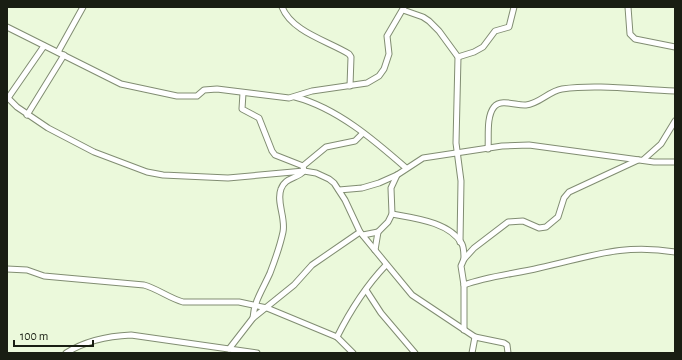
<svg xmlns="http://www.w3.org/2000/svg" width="682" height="360" font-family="'Alegreya Sans',sans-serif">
  <rect width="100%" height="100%" fill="#ebf9db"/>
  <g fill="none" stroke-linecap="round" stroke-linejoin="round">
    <defs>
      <g id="minor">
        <path d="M282 7C292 32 328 41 349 54L351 57 350 86"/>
        <polyline points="628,7 630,34 635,39 675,47"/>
        <polyline points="403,10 423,17 429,21 439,31 458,57 456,143 461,181 460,242"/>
        <polyline points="7,27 121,84 177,96 197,96 204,90 217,89 289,98 312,91 367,83 379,76 384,69 389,54 387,36 404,7"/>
        <polyline points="58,52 83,7"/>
        <polyline points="458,57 474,52 483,47 495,31 509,27 514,7"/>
        <polyline points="243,93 242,109 259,118 272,151 275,155 303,166"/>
        <polyline points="7,97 17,107 48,128 94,152 147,172 163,175 228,178 304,171 316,173 329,179 334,183 345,200 360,232 412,295 475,337 504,343 507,345 508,353"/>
        <path d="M295 97C337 108 374 140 406 168"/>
        <polyline points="8,98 44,46"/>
        <polyline points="27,115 64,55"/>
        <path d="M488 149C489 137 486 117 494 107 501 98 517 106 526 105 539 104 549 91 562 89 599 84 638 90 675 91"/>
        <polyline points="643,160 661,144 675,121"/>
        <polyline points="303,166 326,147 355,141 362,134"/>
        <polyline points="339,190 362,188 379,183 397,175 423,158 502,146 529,145 654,162 675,162"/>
        <path d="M392 214C414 218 450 222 462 244 464 248 464 255 464 259"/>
        <polyline points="363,235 378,232"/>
        <polyline points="375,250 378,232 388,222 392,214 391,188 397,175"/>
        <path d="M7 269 27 270 44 276 144 285C158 289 169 298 183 302H239L267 308 337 337 353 353"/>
        <path d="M464 285C488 276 514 274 539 268 590 257 621 243 675 252"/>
        <polyline points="366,290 381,313 415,353"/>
        <path d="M253 318C254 301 263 289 270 273 275 260 280 246 283 232 286 218 276 202 281 189 285 177 297 179 304 171L303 166"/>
        <polyline points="464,330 464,285 461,266 464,259 474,248 508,222 523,221 539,228 546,227 558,217 564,198 569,192 638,160"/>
        <path d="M337 337C350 311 366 286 386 265"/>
        <polyline points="229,349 253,318 294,285 312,265 360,232"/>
        <path d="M66 353C85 341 108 336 131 335L257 353"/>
        <polyline points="472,353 475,337"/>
      </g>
    </defs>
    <use href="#minor" stroke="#818d72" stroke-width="7"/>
    <use href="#minor" stroke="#fff" stroke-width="5"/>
  </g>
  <rect width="682" height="360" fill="none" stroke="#191e13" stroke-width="16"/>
  <path d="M14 340v6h79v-6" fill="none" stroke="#191e13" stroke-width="2"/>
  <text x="20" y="340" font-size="12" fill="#191e13" stroke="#ebf9db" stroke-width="3" paint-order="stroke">100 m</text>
</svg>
